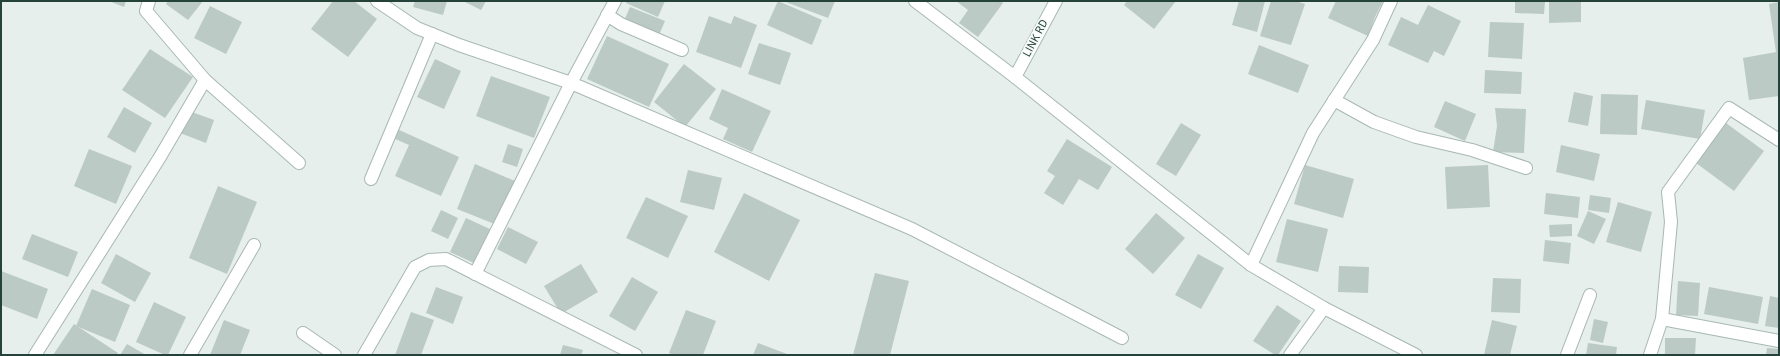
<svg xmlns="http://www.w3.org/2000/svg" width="1780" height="356" font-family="'Source Sans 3',sans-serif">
  <rect width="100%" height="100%" fill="#e6efeb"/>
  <g fill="#bbcac4">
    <polygon points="109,1 126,1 124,7"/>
    <polygon points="168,1 203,1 188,20 166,4"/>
    <polygon points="333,1 354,1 377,19 348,57 311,29"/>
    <polygon points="415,1 447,1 443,15 413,7"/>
    <polygon points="463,1 486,1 481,10"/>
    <polygon points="627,1 665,1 658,17 626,3"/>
    <polygon points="778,1 822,20 812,45 767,25"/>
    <polygon points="783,1 835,1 828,18"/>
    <polygon points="956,1 1000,1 1003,3 978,37 959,23 968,10"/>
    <polygon points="1127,1 1176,1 1154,29 1124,5"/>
    <polygon points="1239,1 1265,1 1257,32 1232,25"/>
    <polygon points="1271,1 1296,1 1305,4 1291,45 1260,36"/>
    <polygon points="1336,1 1383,1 1375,17 1368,36 1328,18"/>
    <polygon points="1515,1 1545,1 1544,14 1515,13"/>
    <polygon points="1549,1 1581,1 1581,22 1549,23"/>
    <polygon points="1779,2 1779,96 1749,100 1743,58 1776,52 1769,4"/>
    <polygon points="1428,5 1461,21 1444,56 1434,51 1428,63 1388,45 1401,17 1418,25"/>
    <polygon points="210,6 242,22 226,54 194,38"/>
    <polygon points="630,7 665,21 659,35 624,21"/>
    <polygon points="709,16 731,24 734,16 757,25 741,68 696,52"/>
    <polygon points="1490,22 1524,23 1522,59 1488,57"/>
    <polygon points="607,36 669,64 649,107 587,79"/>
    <polygon points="759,43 791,53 780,85 748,74"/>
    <polygon points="1259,45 1309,65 1298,93 1248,74"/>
    <polygon points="150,49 193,77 165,118 122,90"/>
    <polygon points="435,59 461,71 444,109 417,97"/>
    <polygon points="684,64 716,89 685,127 654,102"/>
    <polygon points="1485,70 1522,72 1521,94 1484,93"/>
    <polygon points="491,76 550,97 534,138 476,116"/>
    <polygon points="722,89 771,111 752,152 723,139 728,128 709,119"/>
    <polygon points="1574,92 1593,96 1588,126 1568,122"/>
    <polygon points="1601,94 1638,95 1637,135 1600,134"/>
    <polygon points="1646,100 1705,110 1700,139 1641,129"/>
    <polygon points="1445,101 1476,114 1465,141 1434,127"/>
    <polygon points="124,107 152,123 135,153 107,137"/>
    <polygon points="1495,108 1526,109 1524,153 1493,152 1497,126"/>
    <polygon points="189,111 214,120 206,143 180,133"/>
    <polygon points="1181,123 1201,135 1176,176 1156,164"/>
    <polygon points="1726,123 1764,151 1734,191 1696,163"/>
    <polygon points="397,129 459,157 441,196 395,176 409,145 393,138"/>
    <polygon points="1067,139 1112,167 1098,190 1079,179 1063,205 1044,193 1055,176 1047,171"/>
    <polygon points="508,144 523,149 517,167 502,162"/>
    <polygon points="1561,145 1600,154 1594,181 1556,172"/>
    <polygon points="89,149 132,166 116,204 74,186"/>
    <polygon points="475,164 515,181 497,225 457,209"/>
    <polygon points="1305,165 1354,179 1343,218 1294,204"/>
    <polygon points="1488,165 1490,207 1447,209 1445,167"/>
    <polygon points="688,170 722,178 714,210 680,202"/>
    <polygon points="218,186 257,202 227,274 189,258"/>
    <polygon points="744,193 800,220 769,281 714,252"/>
    <polygon points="1546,193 1580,197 1578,218 1544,214"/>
    <polygon points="1590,195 1611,198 1609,213 1588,210"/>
    <polygon points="646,197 688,216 668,258 626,238"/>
    <polygon points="1618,202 1652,212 1641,252 1606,242"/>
    <polygon points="441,210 458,218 448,239 431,231"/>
    <polygon points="1588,211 1606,219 1594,244 1577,236"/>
    <polygon points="1156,213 1185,238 1153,274 1125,249"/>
    <polygon points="466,218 492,230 476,264 450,252"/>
    <polygon points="1287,219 1328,229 1318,272 1276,262"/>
    <polygon points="1572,224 1572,236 1550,237 1549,225"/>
    <polygon points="508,227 538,242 526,264 497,249"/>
    <polygon points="32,234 78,252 68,277 22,259"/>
    <polygon points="1545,240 1571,243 1569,264 1543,261"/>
    <polygon points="116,254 151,273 135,302 101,283"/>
    <polygon points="1198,254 1224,268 1201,309 1175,295"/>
    <polygon points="581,264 598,292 561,314 544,286"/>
    <polygon points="1339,266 1369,267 1368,293 1338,292"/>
    <polygon points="1,271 48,289 37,319 1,305"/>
    <polygon points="875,273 909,281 890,355 853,355"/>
    <polygon points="632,277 658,292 635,331 609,316"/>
    <polygon points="1493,278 1521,279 1520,313 1491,312"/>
    <polygon points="1678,281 1700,283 1698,316 1676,315"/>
    <polygon points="436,287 463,297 453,324 426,313"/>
    <polygon points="1709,287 1763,297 1758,324 1704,314"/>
    <polygon points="92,289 130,305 115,342 76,326"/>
    <polygon points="1770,296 1779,298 1779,328 1765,326"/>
    <polygon points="154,302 186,317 168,355 165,355 136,342"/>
    <polygon points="1277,305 1301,321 1278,355 1275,355 1253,341"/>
    <polygon points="686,310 716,321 703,355 674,355 669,353"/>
    <polygon points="411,312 434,320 421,355 395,355"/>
    <polygon points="1594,319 1608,322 1603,343 1590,340"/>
    <polygon points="224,320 250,330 240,355 210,355"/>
    <polygon points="1492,320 1517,326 1510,355 1484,355"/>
    <polygon points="74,324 118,353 116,355 53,355"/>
    <polygon points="1665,338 1696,338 1695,355 1665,355"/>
    <polygon points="758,343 787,354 787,355 753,355"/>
    <polygon points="1588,343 1617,347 1616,355 1586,355"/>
    <polygon points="127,344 146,355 120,355"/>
    <polygon points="563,345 583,350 581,355 560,355"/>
    <polygon points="1767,348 1779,349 1779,355 1766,355"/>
  </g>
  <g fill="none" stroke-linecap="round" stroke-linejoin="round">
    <defs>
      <g id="street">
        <polyline points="149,1 146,11 205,80 299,163"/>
        <polyline points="377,1 417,28 459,45 571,83 615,1"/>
        <polyline points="915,1 1015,77 1251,265 1324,308 1416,355"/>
        <polyline points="607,15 621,24 682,50"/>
        <polyline points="1015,77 1056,1"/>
        <polyline points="1334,100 1374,122 1416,137 1472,150 1526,168"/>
        <polyline points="371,179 432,34"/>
        <polyline points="1251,265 1313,133 1373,40 1391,1"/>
        <polyline points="475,274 571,83 912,229 1122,338"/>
        <polyline points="1662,319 1779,341"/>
        <polyline points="303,333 335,355"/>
        <polyline points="35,355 160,157 205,80"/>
        <polyline points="190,355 254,245"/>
        <polyline points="364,355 415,267 429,260 446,259 636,355"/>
        <polyline points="1290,355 1324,308"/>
        <polyline points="1567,355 1590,295"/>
        <polyline points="1650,355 1662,319 1671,222 1668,192 1729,108 1779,140"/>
      </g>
    </defs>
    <use href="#street" stroke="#a8b8b2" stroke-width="14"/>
    <use href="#street" stroke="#fff" stroke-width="12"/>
  </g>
  <g text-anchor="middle" stroke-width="3.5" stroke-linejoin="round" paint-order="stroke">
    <g font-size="12" fill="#24423a" stroke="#f7fbf9">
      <text transform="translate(1035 38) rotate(-62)" y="4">LINK RD</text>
    </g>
  </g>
  <rect width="1780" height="356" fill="none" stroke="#24423a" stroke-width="4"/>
</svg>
